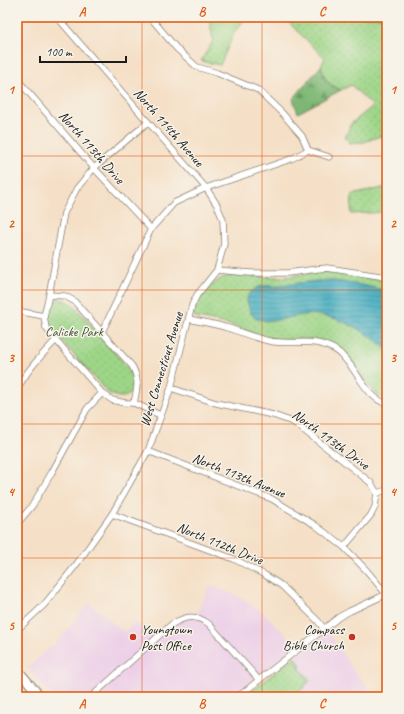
<svg xmlns="http://www.w3.org/2000/svg" width="404" height="714" font-family="Caveat,sans-serif">
  <defs>
    <pattern id="grass-dots" width="8" height="8" patternUnits="userSpaceOnUse"><rect width="8" height="8" fill="#9ed688"/><path d="M2 2h.1M6 6h.1" fill="none" stroke="#88b775" stroke-width="1.8" stroke-linecap="round"/></pattern>
    <pattern id="forest-firs" width="22" height="20" patternUnits="userSpaceOnUse"><rect width="22" height="20" fill="#7eb774"/><path d="M5 1l3.5 6h-7zM16 11l3.5 6h-7z" fill="#66945e"/></pattern>
    <pattern id="water-rules" width="6" height="5" patternUnits="userSpaceOnUse"><rect width="6" height="5" fill="#41acc0"/><path d="M0 2.5h6" fill="none" stroke="#368b9b"/></pattern>
  </defs>
  <rect width="100%" height="100%" fill="#f7f3e8"/>
  <filter id="ink" filterUnits="userSpaceOnUse"><feTurbulence type="fractalNoise" baseFrequency=".025" numOctaves="2"/><feDisplacementMap in="SourceGraphic" scale="8" xChannelSelector="R" yChannelSelector="G"/><feConvolveMatrix kernelMatrix="1 2 1 2 8 2 1 2 1" color-interpolation-filters="sRGB"/></filter>
  <filter id="wash" filterUnits="userSpaceOnUse"><feTurbulence type="fractalNoise" baseFrequency=".012" numOctaves="4" result="noise"/><feDisplacementMap in="SourceGraphic" scale="16" xChannelSelector="R" yChannelSelector="G"/><feGaussianBlur stdDeviation="0.9" result="paint"/><feColorMatrix in="noise" values="0 0 0 0 0 0 0 0 0 0 0 0 0 0 0 0 0 1.4 0 .05"/><feComposite in="paint" operator="in"/></filter>
  <g filter="url(#wash)">
    <rect width="100%" height="100%" fill="#f5e0c7"/>
    <g fill="#edd0e8">
      <polygon points="210,585 237,596 261,611 284,633 296,646 231,697 52,697 27,668 60,639 89,603 124,632 136,622 148,635 155,629 161,629 177,618 186,614 197,613"/>
      <polygon points="328,631 354,671 375,697 295,697 309,680 300,669 300,664 294,657"/>
    </g>
    <g fill="url(#grass-dots)" stroke="#5d7952">
      <polygon points="209,17 247,17 235,31 220,65 201,61 213,41"/>
      <path d="M283 17H387V140L383 135 364 142 350 143 345 138 351 124 373 106 351 85 341 90C326 83 326 82 321 66L325 58Z"/>
      <polygon points="387,187 387,212 351,214 352,195"/>
      <path d="M318 271 350 274 387 281V400C362 389 359 360 336 346 315 334 292 343 270 338 256 335 243 329 230 325 219 322 208 320 197 318L194 316 193 313 196 306 203 294 210 286 222 278 228 276 243 275 271 277H287Z"/>
      <path d="M61 299 71 303 75 307 129 369C142 391 126 406 106 391L54 332C46 320 42 302 61 299Z"/>
      <polygon points="294,657 300,664 300,669 310,680 295,697 244,697"/>
    </g>
    <path fill="url(#forest-firs)" stroke="#4d6a48" d="M321 66C326 82 326 83 341 90L298 113 293 99Z"/>
    <path fill="url(#water-rules)" stroke="#2e646e" d="M329 280 367 286 387 291V350C368 331 330 311 303 315 287 317 274 324 258 319 253 317 250 313 249 308 248 305 247 301 247 299 248 292 257 287 263 286 269 285 275 287 281 286 297 283 313 281 329 280Z"/>
  </g>
  <g filter="url(#ink)">
    <g fill="none" stroke-linecap="round" stroke-linejoin="round">
      <defs>
        <g id="street">
          <polyline points="150,17 177,49 197,67 217,73 258,90 282,113 302,136 308,150 329,157"/>
          <polyline points="17,79 94,168 151,229"/>
          <polyline points="148,122 94,168 77,188 64,213 49,295 44,316 46,328 56,340 102,393 112,400 125,403 134,403 160,415"/>
          <polyline points="217,270 250,273 288,273 317,269 327,268 380,276 387,278"/>
          <path d="M49 295 65 296 74 301 132 366C140 380 137 389 134 403"/>
          <polyline points="17,311 44,316"/>
          <path d="M189 319C202 322 215 324 228 328 241 332 255 338 269 341 295 346 313 336 337 351 341 353 343 357 346 360 360 375 366 397 387 404"/>
          <polyline points="102,332 151,229 174,203 206,188 291,159 308,150"/>
          <polyline points="171,388 216,403 273,415 293,422 336,455 371,483 377,493"/>
          <path d="M17 390C26 371 41 356 56 340"/>
          <polyline points="148,451 272,499 315,525 344,547 367,571 387,595"/>
          <polyline points="112,514 234,559 265,575 282,586 318,621 324,629"/>
          <polyline points="17,524 32,506 52,472 87,409 102,393"/>
          <polyline points="344,547 371,515 375,507 377,493 387,490"/>
          <polyline points="17,630 44,605 76,565 112,514 148,451 171,388 192,305 197,295 217,270 224,244 223,220 217,205 206,188 148,122 57,17"/>
          <path d="M91 697 172 624C186 616 195 614 209 624L259 680"/>
          <polyline points="238,697 259,680 339,617 350,611 387,594"/>
        </g>
        <polyline id="secondary" points="17,669 41,697"/>
      </defs>
      <use href="#street" stroke="#887e72" stroke-width="7"/>
      <use href="#secondary" stroke="#887e72" stroke-width="10"/>
      <use href="#street" stroke="#fff" stroke-width="5.5"/>
      <use href="#secondary" stroke="#fff" stroke-width="8"/>
    </g>
  </g>
  <path fill="none" stroke="#de560d" stroke-width="1" stroke-opacity="0.55" d="M142 17V697M262 17V697M17 156H387M17 290H387M17 424H387M17 558H387"/>
  <g fill="#c8321e" stroke="#f7f3e8" stroke-width="1.5">
    <circle cx="133" cy="637" r="4"/>
    <circle cx="352" cy="637" r="4"/>
  </g>
  <g text-anchor="middle" stroke-width="3" stroke-linejoin="round" paint-order="stroke">
    <g font-size="14" fill="#1c1c1c" stroke="#f7f3e8">
      <text transform="translate(169 127) rotate(49)" y="5">North 114th Avenue</text>
      <text transform="translate(92 147) rotate(49)" y="5">North 113th Drive</text>
      <text transform="translate(161 369) rotate(-73)" y="5">West Connecticut Avenue</text>
      <text transform="translate(331 439) rotate(36)" y="5">North 113th Drive</text>
      <text transform="translate(239 475) rotate(22)" y="5">North 113th Avenue</text>
      <text transform="translate(220 543) rotate(22)" y="5">North 112th Drive</text>
    </g>
    <g font-size="14" fill="#43543c" stroke="#f7f3e8">
      <text x="74" y="336">Calicke Park</text>
    </g>
    <g font-size="14" fill="#1c1c1c" stroke="#f7f3e8" text-anchor="start">
      <text x="141" y="634">Youngtown<tspan x="141" dy="16">Post Office</tspan></text>
      <text x="344" y="634" text-anchor="end">Compass<tspan x="344" dy="16">Bible Church</tspan></text>
    </g>
  </g>
  <rect width="404" height="714" fill="none" stroke="#f7f3e8" stroke-width="44"/>
  <path d="M40 56v6h86v-6" fill="none" stroke="#1c1c1c" stroke-width="2"/>
  <text x="46" y="56" font-size="12" fill="#1c1c1c" stroke="#f7f3e8" stroke-width="3" paint-order="stroke">100 m</text>
  <rect x="22" y="22" width="360" height="670" fill="none" stroke="#de560d" stroke-width="1.5"/>
  <g font-size="13" text-anchor="middle" font-weight="bold" fill="#de560d">
    <text x="82" y="16">A</text>
    <text x="202" y="16">B</text>
    <text x="322" y="16">C</text>
    <text x="11" y="94">1</text>
    <text x="393" y="94">1</text>
    <text x="11" y="228">2</text>
    <text x="393" y="228">2</text>
    <text x="11" y="362">3</text>
    <text x="393" y="362">3</text>
    <text x="11" y="496">4</text>
    <text x="393" y="496">4</text>
    <text x="11" y="630">5</text>
    <text x="393" y="630">5</text>
    <text x="82" y="708">A</text>
    <text x="202" y="708">B</text>
    <text x="322" y="708">C</text>
  </g>
</svg>
